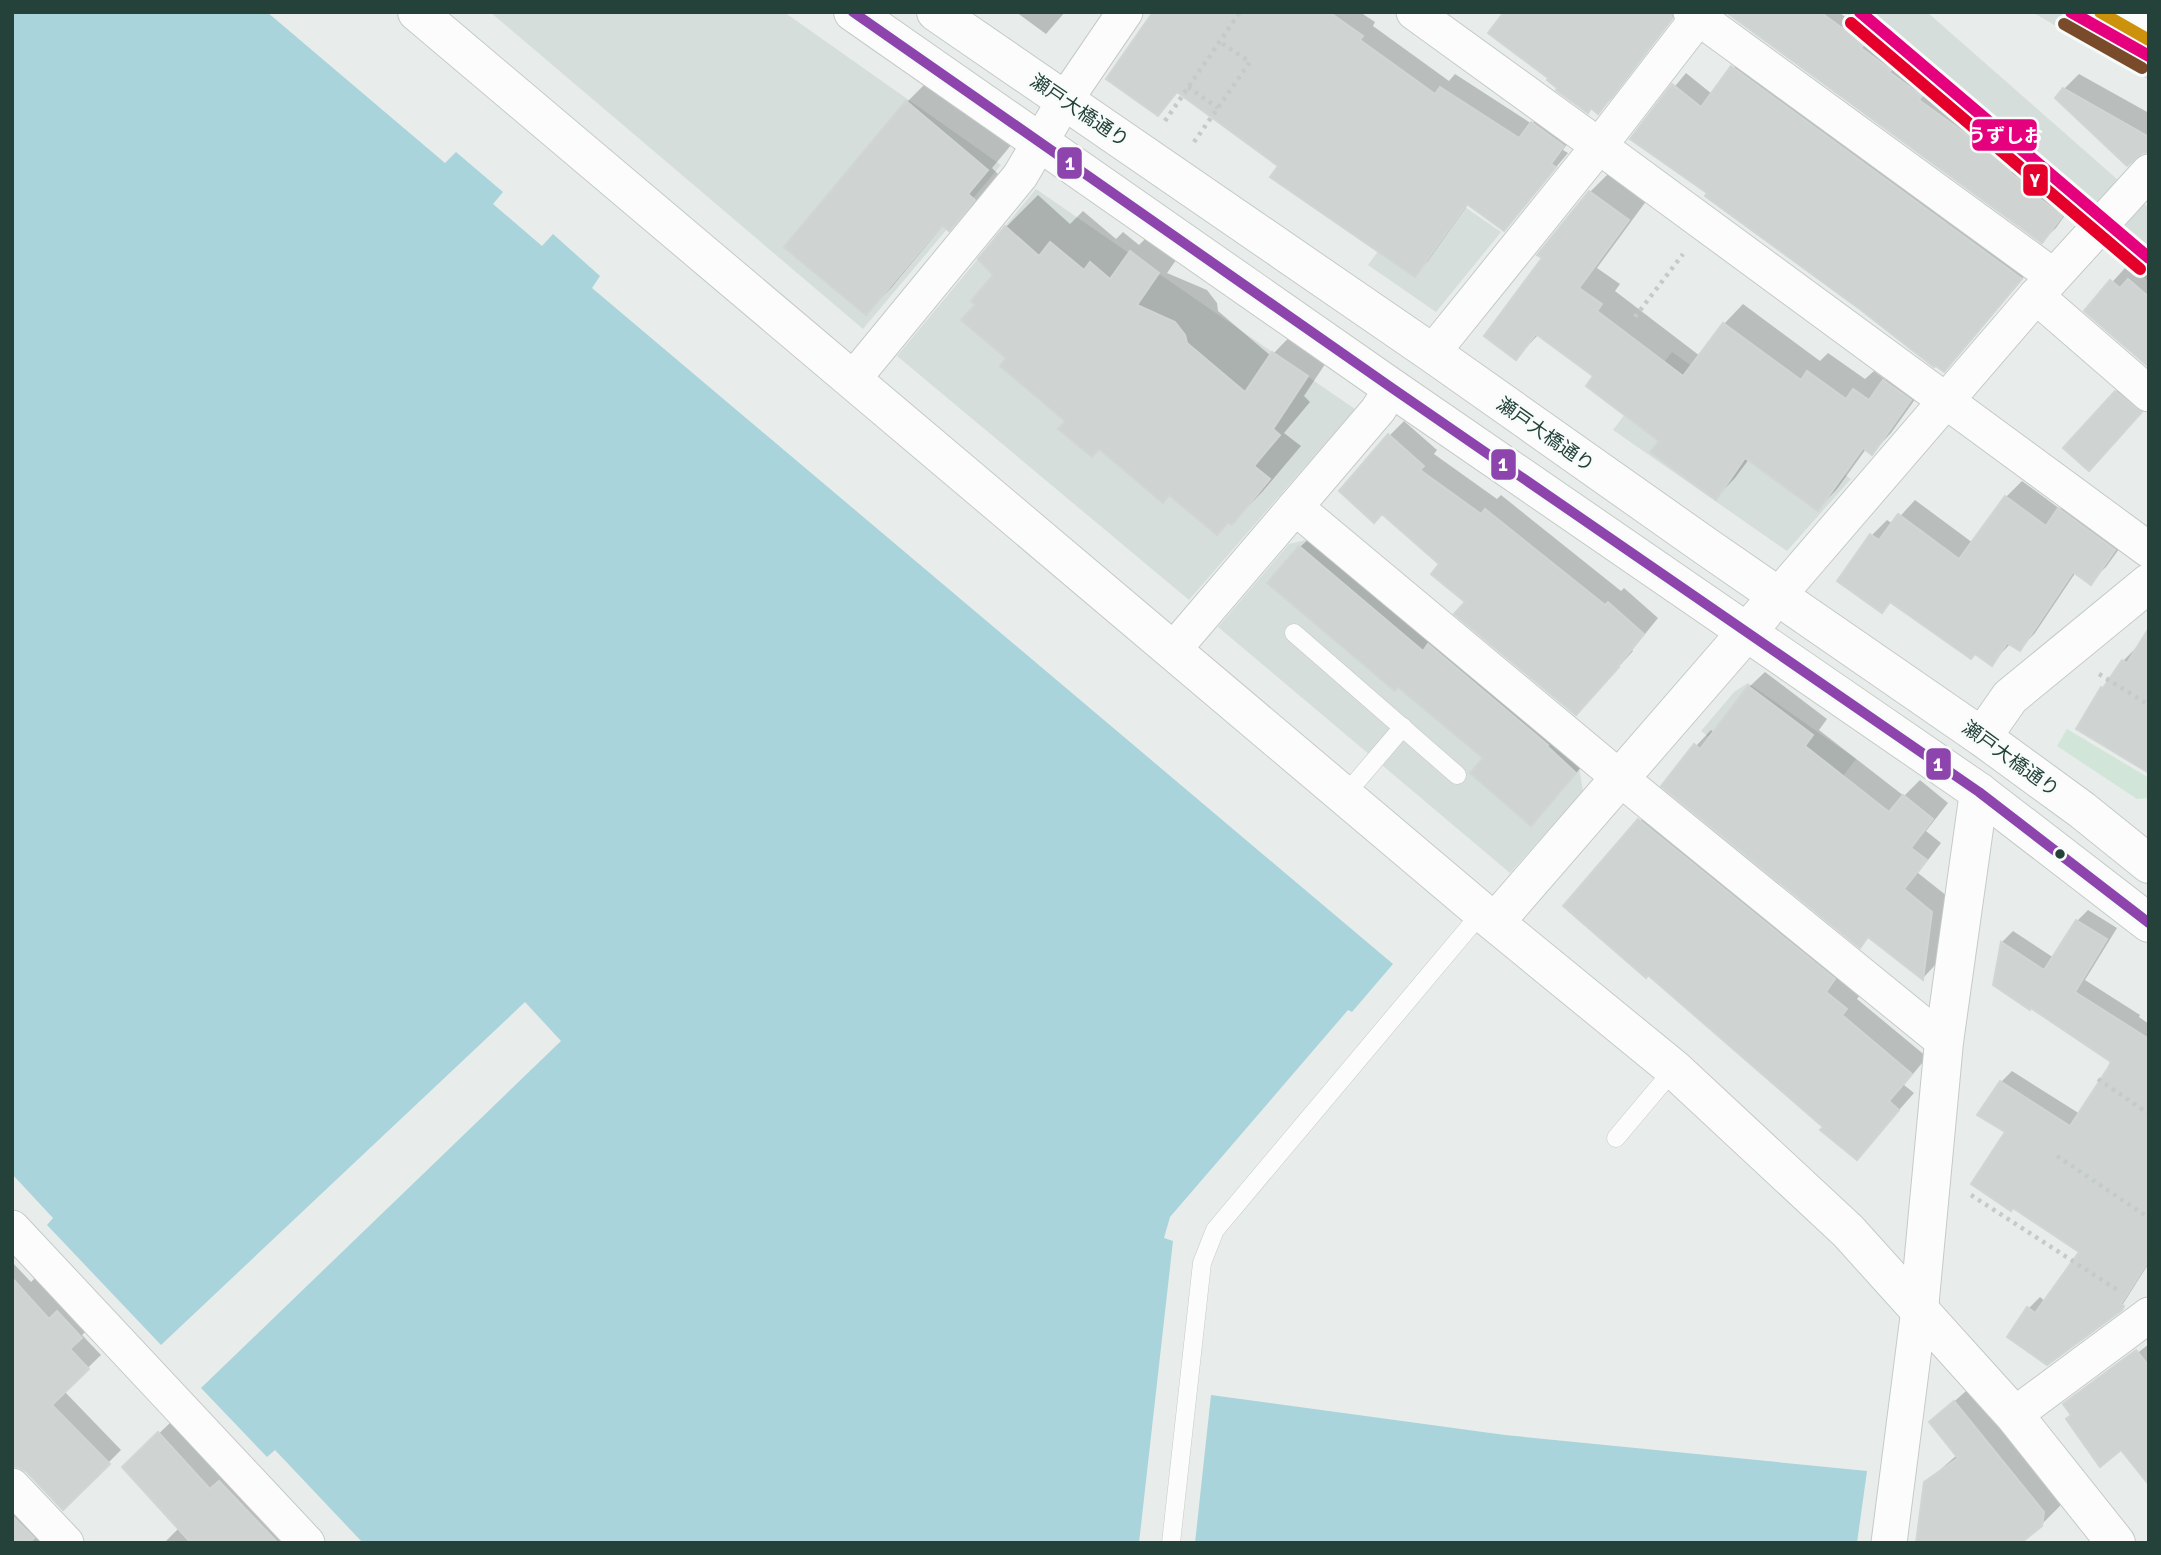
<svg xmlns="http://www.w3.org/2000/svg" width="2161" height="1555" font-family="Signika,'Noto Sans JP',sans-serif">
  <rect width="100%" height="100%" fill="#e8edeb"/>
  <g fill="#d6dedb">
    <polygon points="490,12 784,12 1001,165 863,329"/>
    <polygon points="1845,12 1927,12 2134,194 2149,208 2149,282"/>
    <polygon points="2032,12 2105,12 2149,38 2149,80"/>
    <polygon points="1429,182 1501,232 1436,312 1368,265"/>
    <polygon points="1036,189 1355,409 1189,600 897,356"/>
    <polygon points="1672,352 1851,479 1787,551 1613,430"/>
    <polygon points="1310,539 1579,767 1583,791 1510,873 1218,627 1289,544"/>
    <polygon points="1748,683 1856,759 1812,817 1701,731 1734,692"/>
  </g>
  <polygon fill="#d1e6d8" points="2067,729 2149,778 2149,798 2137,799 2057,746"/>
  <g fill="#a9d4db">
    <polygon points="12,12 267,12 445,163 456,152 503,192 493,204 542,246 553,234 600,276 592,288 1393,964 1352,1012 1348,1010 1170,1217 1164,1238 1173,1241 1139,1543 363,1543 275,1450 267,1457 201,1388 561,1041 525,1002 161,1345 47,1225 53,1218 12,1174"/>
    <polygon points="1211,1395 1505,1435 1867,1471 1857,1543 1195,1543"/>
  </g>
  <g fill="#0003">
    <polygon points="1016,12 1065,12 1046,34"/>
    <polygon points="1155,12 1360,12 1375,22 1373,26 1449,81 1455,74 1532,124 1546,109 1576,131 1563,150 1568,153 1504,229 1469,203 1428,261 1415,274 1281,165 1179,91 1158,114"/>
    <polygon points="1506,12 1678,12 1612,98 1598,112 1551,78"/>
    <polygon points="1728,12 1839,12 1845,17 1852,12 1876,30 1873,33 1903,55 1901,58 1934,81 1931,86 1992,130 1991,132 2024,156 2022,159 2052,180 2050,183 2075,201 2056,228 2042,241"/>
    <polygon points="1745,55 2033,266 1956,357 1632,138 1686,73 1712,94"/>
    <polygon points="2079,74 2149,113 2149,151 2064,89"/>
    <polygon points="932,77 1012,144 992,168 998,174 974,204 949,229 944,224 891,288 866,313 786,246 907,102"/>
    <polygon points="1609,173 1647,200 1597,268 1620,284 1615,291 1700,356 1724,324 1743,304 1820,361 1828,353 1865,379 1874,371 1886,380 1904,362 1929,380 1891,433 1872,453 1866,449 1837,489 1818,509 1749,459 1735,478 1716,498 1595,376 1539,334 1516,358 1590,192"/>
    <polygon points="1038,195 1070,224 1083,211 1116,239 1123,232 1139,245 1163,221 1190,240 1167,273 1207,290 1217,303 1218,311 1271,356 1305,321 1339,343 1304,396 1310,402 1284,433 1301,446 1263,491 1232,523 1170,494 1068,421 1009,358 978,305 996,274 1006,227"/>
    <polygon points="2143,267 2149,272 2149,366 2086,311 2125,268 2134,275"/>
    <polygon points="2124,384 2148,403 2096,461 2116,392"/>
    <polygon points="1404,421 1437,450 1434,454 1497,499 1501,495 1621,591 1624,588 1658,618 1632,650 1633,651 1591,697 1467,602 1442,564 1389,436"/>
    <polygon points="2022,481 2060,509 2075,494 2130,534 2106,567 2090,582 2076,572 2035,633 2020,649 2011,643 1992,663 1892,601 1882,611 1872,535 1887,520 1893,524 1915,500 1973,543 2006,497"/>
    <polygon points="1315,533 1590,757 1545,809 1398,685 1300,547"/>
    <polygon points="2135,649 2138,651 2149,772 2123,661"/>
    <polygon points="1765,672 1827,719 1819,730 1904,796 1920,780 1948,803 1926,831 1941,843 1918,873 1947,896 1938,962 1923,978 1870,935 1860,945 1696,746 1711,730 1715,733 1749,687"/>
    <polygon points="1655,804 1862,992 1857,999 1927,1057 1904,1085 1914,1093 1857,1158 1825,1126 1649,973 1566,905"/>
    <polygon points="2088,910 2117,928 2085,980 2140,1015 2139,1017 2149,1024 2149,1263 2123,1304 2111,1316 2047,1363 2028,1309 2040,1297 2046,1302 2081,1252 2001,1082 2012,1071 2080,1114 2113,1061 1995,984 2002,942 2013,931 2054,958 2077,921"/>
    <polygon points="12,1262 31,1282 36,1277 94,1324 82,1335 101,1355 64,1391 121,1450 63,1508 28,1471 12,1465"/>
    <polygon points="2149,1344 2149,1482 2121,1448 2073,1414 2085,1394"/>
    <polygon points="1974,1384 2062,1493 2060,1506 2041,1525 1925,1483 1957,1455 1931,1422"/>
    <polygon points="172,1421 294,1543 164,1543 180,1527 124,1467"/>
    <polygon points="12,1489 45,1543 12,1543"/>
  </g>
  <g fill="#cfd4d2" stroke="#d1d6d4" stroke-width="2">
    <polygon points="1153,12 1329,12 1363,36 1360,40 1435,94 1440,87 1519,138 1531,122 1564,146 1551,164 1556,167 1504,231 1467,204 1415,277 1270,177 1278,166 1177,92 1158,116 1106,79"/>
    <polygon points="1504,12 1671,12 1672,18 1598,114 1591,108 1588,113 1556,90 1557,88 1547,80 1548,78 1488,33"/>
    <polygon points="1726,12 1820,12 1864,44 1861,48 1891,70 1889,72 1922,96 1919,100 1980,144 1979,146 2012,170 2010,173 2040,194 2037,197 2063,215 2042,243"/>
    <polygon points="1731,66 2022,279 1944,372 1936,366 1934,367 1861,310 1705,196 1707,193 1630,139 1672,84 1701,107"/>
    <polygon points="2063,88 2149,137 2149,152 2142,153 2127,166 2055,98"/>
    <polygon points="906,101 988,170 968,194 975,200 949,231 942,225 866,315 784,247"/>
    <polygon points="1589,191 1629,220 1579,288 1602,304 1597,311 1683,376 1723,323 1801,380 1807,371 1846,399 1853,389 1869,400 1883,380 1911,400 1872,455 1863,448 1818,511 1745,458 1716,500 1650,452 1659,441 1586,386 1593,376 1536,334 1516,360 1484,336 1542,258 1537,255"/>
    <polygon points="1005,226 1039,256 1050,242 1084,270 1090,262 1110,279 1130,251 1159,273 1137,305 1175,322 1185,335 1187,343 1245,392 1272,352 1308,376 1273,429 1280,435 1254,466 1270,479 1232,525 1228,522 1217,535 1169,495 1163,503 1099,449 1092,457 1058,429 1065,421 1000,366 1006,358 961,320 975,305 971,301 993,275 978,259"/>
    <polygon points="2128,279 2149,297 2149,367 2084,311 2110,280 2120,288"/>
    <polygon points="2115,391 2142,412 2089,471 2063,448"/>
    <polygon points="1388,434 1424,466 1420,470 1481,514 1485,509 1605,605 1608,602 1644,634 1618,666 1619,667 1576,715 1454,614 1465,602 1431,574 1439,564 1382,514 1374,523 1339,491"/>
    <polygon points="2005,496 2046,526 2058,508 2115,550 2091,585 2073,572 2020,651 2007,643 1992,666 1975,654 1971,659 1890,602 1882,613 1837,581 1870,534 1879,540 1898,514 1959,559"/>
    <polygon points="1299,546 1423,651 1428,644 1548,745 1547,746 1576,773 1531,826 1470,773 1483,758 1398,687 1395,691 1267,583"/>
    <polygon points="2149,628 2149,773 2076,729 2101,687 2103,688 2122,660 2127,663"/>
    <polygon points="1748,686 1813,735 1805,746 1889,812 1903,795 1933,819 1911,848 1927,860 1904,889 1932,912 1923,980 1868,937 1860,948 1661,786 1694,744 1700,749"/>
    <polygon points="1638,819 1835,979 1826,992 1847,1009 1842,1015 1912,1074 1889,1101 1899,1110 1857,1160 1820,1130 1823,1127 1648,975 1646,978 1563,906"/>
    <polygon points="2076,920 2107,939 2075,992 2149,1039 2149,1260 2121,1304 2124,1306 2122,1310 2047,1365 2007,1337 2027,1307 2035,1313 2079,1252 2013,1208 2011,1211 1971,1184 2005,1132 1977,1115 2000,1081 2070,1126 2108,1068 2111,1062 2031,1008 2030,1010 1993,985 2001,942 2044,970"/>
    <polygon points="12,1278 49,1319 57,1311 82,1338 70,1349 89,1369 52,1405 110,1464 63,1510 27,1472 18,1467 12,1466"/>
    <polygon points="2136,1350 2149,1366 2149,1485 2121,1450 2100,1467 2066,1419 2071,1415 2063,1404"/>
    <polygon points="1954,1401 2044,1512 2042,1526 2021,1543 1916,1543 1924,1482 1958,1458 1929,1422"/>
    <polygon points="158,1432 210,1489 219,1481 278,1543 191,1543 122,1467"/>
    <polygon points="12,1516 34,1538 29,1543 12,1543"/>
  </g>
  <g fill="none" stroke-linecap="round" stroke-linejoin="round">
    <defs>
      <g id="service">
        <polyline points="1294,633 1457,775"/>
        <polyline points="1345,795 1403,727"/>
        <polyline points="1616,1138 1674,1069"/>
        <polyline points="1171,1543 1202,1263 1215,1230 1482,912"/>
      </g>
      <g id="minor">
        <polyline points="1414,12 1599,146 2149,550"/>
        <polyline points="1691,12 2053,276"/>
        <polyline points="2128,12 2149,24"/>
        <polyline points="2036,296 2149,394"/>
        <polyline points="1432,353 1599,146 1698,18"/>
        <polyline points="853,379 1020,176 1065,100 1125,12"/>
        <polyline points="1295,507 1621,779 1944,1042"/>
        <polyline points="1777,597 2036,296 2149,172"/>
        <polyline points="1173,650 1378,410 1392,388"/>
        <polyline points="12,1228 307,1543"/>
        <polyline points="2014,1415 2149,1315"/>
        <polyline points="12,1486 66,1543"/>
        <polyline points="1889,1543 1919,1309"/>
      </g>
      <g id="tertiary">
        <polyline points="417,12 1482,912 1674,1069 1848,1231 2014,1415 2116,1543"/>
        <polyline points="853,12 1392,388 1979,792 2149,923"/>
        <polyline points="936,12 1432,353 1704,545 1982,737 2082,810 2149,864"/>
        <polyline points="1982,737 2010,697 2149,583"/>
        <polyline points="1495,922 1764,612"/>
        <polyline points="1919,1309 1944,1042 1979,792"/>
      </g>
    </defs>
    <use href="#service" stroke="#c5cac8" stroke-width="19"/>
    <use href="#minor" stroke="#c5cac8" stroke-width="37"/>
    <use href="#tertiary" stroke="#c5cac8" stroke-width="40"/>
    <g stroke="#c3ccca" stroke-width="4.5" stroke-dasharray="3.5 5" stroke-linecap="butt">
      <polyline points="1188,87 1218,108"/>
      <polyline points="1165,121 1240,12"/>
      <polyline points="1194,142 1250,62 1220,42"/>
      <polyline points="1635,317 1683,254"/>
      <polyline points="2099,674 2149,705"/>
      <polyline points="2098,1079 2149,1114"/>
      <polyline points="2057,1156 2149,1218"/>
      <polyline points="1971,1195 2119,1291"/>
    </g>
    <use href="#service" stroke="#fcfcfc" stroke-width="18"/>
    <use href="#minor" stroke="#fcfcfc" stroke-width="35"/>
    <use href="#tertiary" stroke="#fcfcfc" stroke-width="38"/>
    <defs>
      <polyline id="bus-1" points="853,12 1392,388 1979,792 2149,923"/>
    </defs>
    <use href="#bus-1" stroke="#f7fbf9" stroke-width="16"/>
    <use href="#bus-1" stroke="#8e44ad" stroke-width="10"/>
    <defs>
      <g id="rail-1">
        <polyline points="1860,12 2149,258"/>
        <polyline points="2071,12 2149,56"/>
      </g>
      <polyline id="rail-2" points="1851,23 2140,269"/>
      <polyline id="rail-3" points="2064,24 2142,68"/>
      <polyline id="rail-4" points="2100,12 2149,40"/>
    </defs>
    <use href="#rail-1" stroke="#f7fbf9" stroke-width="18"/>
    <use href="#rail-2" stroke="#f7fbf9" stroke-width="18"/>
    <use href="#rail-3" stroke="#f7fbf9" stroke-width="18"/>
    <use href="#rail-4" stroke="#f7fbf9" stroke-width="18"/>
    <use href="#rail-1" stroke="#e5007d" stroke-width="12"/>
    <use href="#rail-2" stroke="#e4002b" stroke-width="12"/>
    <use href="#rail-3" stroke="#7a4b2a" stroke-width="12"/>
    <use href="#rail-4" stroke="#cd920c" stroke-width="12"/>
  </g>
  <circle fill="#24423a" stroke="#f7fbf9" stroke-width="2.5" cx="2060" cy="854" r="6"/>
  <g text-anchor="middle" stroke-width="5" stroke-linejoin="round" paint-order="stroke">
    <g font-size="19" fill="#24423a" stroke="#f7fbf9">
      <text transform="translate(1080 110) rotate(34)" y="7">瀬戸大橋通り</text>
      <text transform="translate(1546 434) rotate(35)" y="7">瀬戸大橋通り</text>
      <text transform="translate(2011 758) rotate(36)" y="7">瀬戸大橋通り</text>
    </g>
  </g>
  <g stroke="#f7fbf9" stroke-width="2.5">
    <rect x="1971" y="118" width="67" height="34" rx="7" fill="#e5007d"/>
    <rect x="1056" y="146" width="27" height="34" rx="7" fill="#8e44ad"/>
    <rect x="2022" y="163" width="27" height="34" rx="7" fill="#e4002b"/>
    <rect x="1490" y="448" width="27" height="33" rx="7" fill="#8e44ad"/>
    <rect x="1925" y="747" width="27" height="34" rx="7" fill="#8e44ad"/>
  </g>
  <g font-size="19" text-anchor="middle" font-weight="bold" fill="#fff">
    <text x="2005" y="142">うずしお</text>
    <text x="1070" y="170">1</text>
    <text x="2035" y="187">Y</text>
    <text x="1503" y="471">1</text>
    <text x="1938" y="771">1</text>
  </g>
  <rect width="2161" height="1555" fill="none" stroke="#24423a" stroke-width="28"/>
</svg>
